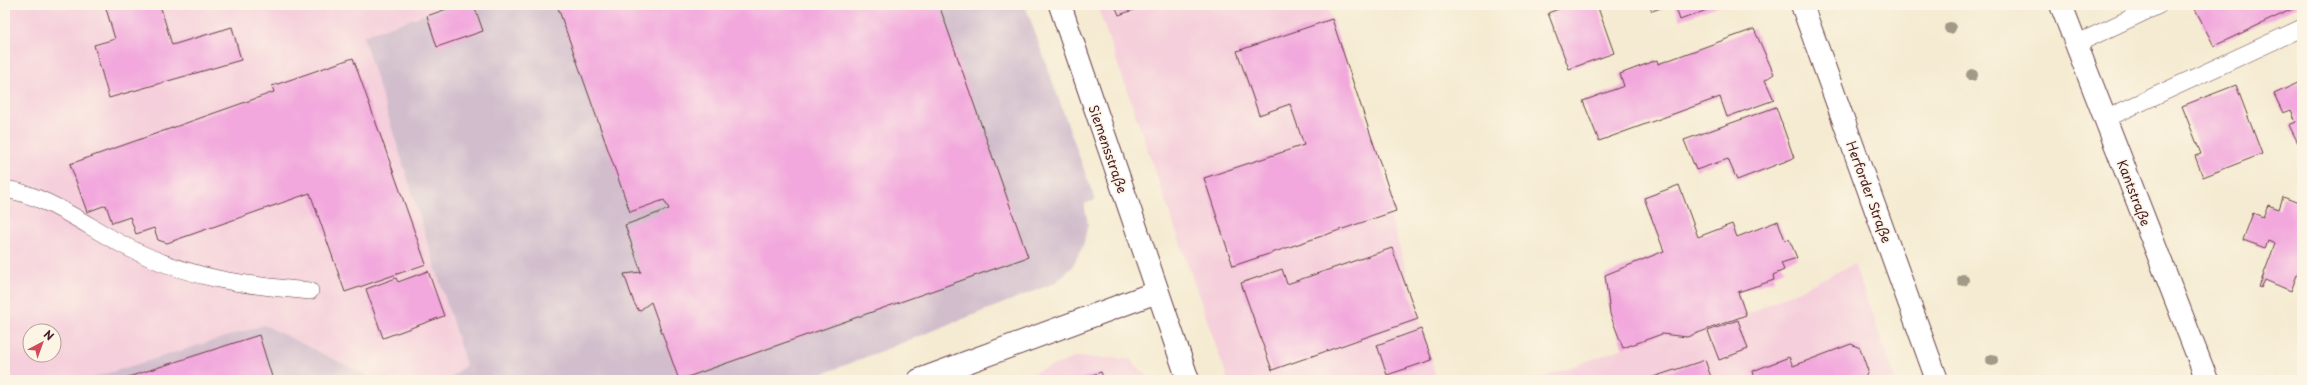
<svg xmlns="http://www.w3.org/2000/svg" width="2307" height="385" font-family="'Playpen Sans',sans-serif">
  <rect width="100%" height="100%" fill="#fcf5e5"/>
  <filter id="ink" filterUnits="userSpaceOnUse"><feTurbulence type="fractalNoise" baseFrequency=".025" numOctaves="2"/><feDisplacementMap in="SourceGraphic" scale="8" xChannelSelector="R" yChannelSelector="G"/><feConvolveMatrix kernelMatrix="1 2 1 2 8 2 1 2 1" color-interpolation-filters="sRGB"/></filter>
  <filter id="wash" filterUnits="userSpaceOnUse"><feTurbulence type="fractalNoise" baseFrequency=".012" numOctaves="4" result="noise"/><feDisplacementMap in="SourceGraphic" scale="16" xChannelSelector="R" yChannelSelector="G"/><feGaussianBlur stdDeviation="0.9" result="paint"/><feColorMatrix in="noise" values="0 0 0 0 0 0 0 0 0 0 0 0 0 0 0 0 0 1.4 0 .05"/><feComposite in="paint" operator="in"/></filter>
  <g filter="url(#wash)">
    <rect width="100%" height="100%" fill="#f5ebd2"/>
    <g fill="#f5cfdb" fill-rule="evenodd">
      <path d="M5 5H452L364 37 466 365 448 380H376L264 326 86 380H5ZM30 331H54V355H30Z"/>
      <polygon points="1097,5 1327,5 1353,83 1437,380 1228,380"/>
      <polygon points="1854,264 1896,380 1535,380 1662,334 1688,337 1746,315"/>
      <polygon points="1077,357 1130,359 1151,380 1012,380"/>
    </g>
    <g fill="#d1bdcc">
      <polygon points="452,5 1025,5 1095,200 1084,204 1088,224 1083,246 1072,267 1055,283 807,380 448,380 466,365 363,36"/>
      <polygon points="264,325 376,380 86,380"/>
    </g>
    <g id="blocks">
      <g fill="#f2a8dd">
        <polygon points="105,5 160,5 172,45 232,27 241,60 109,98 94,45 115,39"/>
        <polygon points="458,5 474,5 483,31 437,47 427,16"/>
        <polygon points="557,5 939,5 1028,257 679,380 651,302 639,311 634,303 624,274 641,272 625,225 669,209 664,200 630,212"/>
        <polygon points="1115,5 1148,5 1119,15"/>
        <polygon points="1569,5 1597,5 1614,53 1569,69 1548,13"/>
        <polygon points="1649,5 1669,5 1652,11"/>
        <polygon points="1675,5 1720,5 1680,20"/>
        <polygon points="2193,5 2301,5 2214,46"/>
        <polygon points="1332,19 1396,211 1233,266 1204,178 1304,145 1290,104 1259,115 1237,51"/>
        <polygon points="1754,29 1774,74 1765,80 1774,100 1727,117 1720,97 1599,141 1583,101 1624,86 1620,74 1657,60 1658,64"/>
        <polygon points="353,58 426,264 345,292 310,193 167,243 158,240 154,228 136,234 130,217 112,223 106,205 87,212 70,164 274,92 272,86"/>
        <polygon points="2302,81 2302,141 2298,143 2289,125 2296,122 2291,110 2283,113 2274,94"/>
        <polygon points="2236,85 2262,154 2203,177 2195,156 2201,154 2182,106"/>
        <polygon points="1776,107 1794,158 1737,180 1728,159 1696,170 1684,140"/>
        <polygon points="1679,185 1698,237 1732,224 1737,237 1778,221 1785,240 1789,239 1797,258 1781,263 1784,270 1773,275 1774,280 1738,292 1746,315 1687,337 1662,334 1623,348 1610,314 1605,275 1664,251 1644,198"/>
        <polygon points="2283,197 2301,204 2302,202 2302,268 2300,267 2291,291 2265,280 2261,288 2259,287 2275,244 2268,241 2265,248 2243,240 2253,213 2263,217 2268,205 2279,209"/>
        <polygon points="1392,248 1418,319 1272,370 1241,283 1282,269 1287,284"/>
        <polygon points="428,271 444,316 383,338 366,289 396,278 398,282"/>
        <polygon points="1738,320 1748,349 1719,360 1708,331"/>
        <polygon points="1421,329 1432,360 1387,375 1377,345"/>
        <polygon points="259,335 273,380 119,380"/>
        <polygon points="1851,344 1860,348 1868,371 1864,380 1755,380 1753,371 1789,357 1793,366"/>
        <polygon points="1705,360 1712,380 1647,380 1647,379"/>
        <polygon points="1101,372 1104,380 1077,380"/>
      </g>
    </g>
  </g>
  <g filter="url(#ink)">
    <use href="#blocks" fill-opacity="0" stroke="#643e44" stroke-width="1"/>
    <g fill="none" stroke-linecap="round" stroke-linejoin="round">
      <defs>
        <g id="lane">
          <polyline points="2076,44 2159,5"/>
          <polyline points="2105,119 2302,28"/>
          <path d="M5 189C50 196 90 229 131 249 192 279 243 285 310 291"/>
        </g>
        <g id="street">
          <polyline points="1060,5 1188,380"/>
          <polyline points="2061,5 2207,380"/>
          <polyline points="919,380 1157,292"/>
        </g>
        <polyline id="secondary" points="1802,5 1937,380"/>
      </defs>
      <use href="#lane" stroke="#643e44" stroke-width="18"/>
      <use href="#street" stroke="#643e44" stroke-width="24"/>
      <use href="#secondary" stroke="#643e44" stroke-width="24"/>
      <use href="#lane" stroke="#fff" stroke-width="17"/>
      <use href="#street" stroke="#fff" stroke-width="22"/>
      <use href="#secondary" stroke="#fff" stroke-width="22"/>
    </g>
    <g fill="#a39987">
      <circle cx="1950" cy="28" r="6"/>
      <circle cx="1972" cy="75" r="6"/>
      <circle cx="1963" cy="280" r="6"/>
      <circle cx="1992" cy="360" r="6"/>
    </g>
  </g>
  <g text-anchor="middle" stroke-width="3.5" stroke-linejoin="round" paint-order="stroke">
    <g font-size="13" fill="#4a1f2b" stroke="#fcf5e5">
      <text transform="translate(1108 149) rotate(71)" y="5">Siemensstraße</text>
      <text transform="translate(1869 192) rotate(70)" y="5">Herforder Straße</text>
      <text transform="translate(2134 193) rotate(69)" y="5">Kantstraße</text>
    </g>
  </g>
  <rect width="2307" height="385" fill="none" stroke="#fcf5e5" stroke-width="20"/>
  <g transform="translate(42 343) rotate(41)"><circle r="19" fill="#fcf5e5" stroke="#b59f9b"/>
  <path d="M0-3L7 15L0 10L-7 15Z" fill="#d1495b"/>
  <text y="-6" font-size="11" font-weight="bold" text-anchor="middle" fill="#4a1f2b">N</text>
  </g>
</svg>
